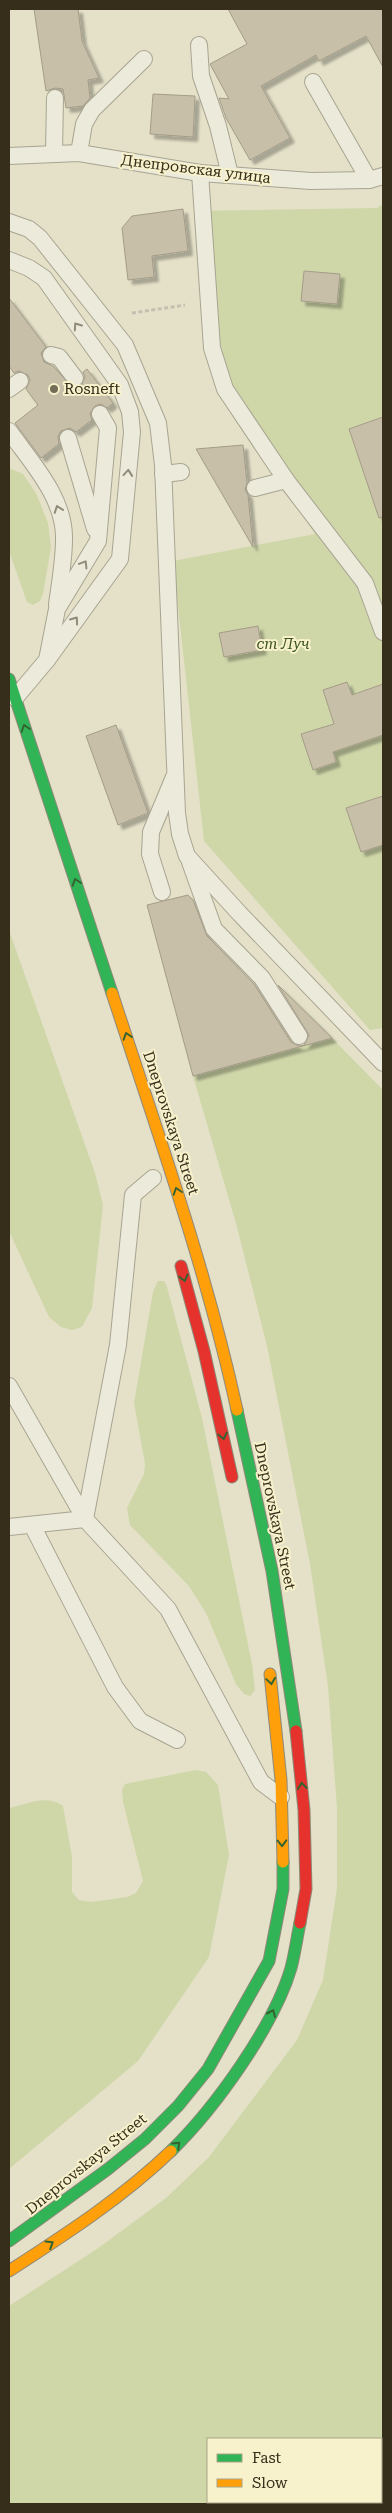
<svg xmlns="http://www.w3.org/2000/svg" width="392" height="2513" font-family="'Roboto Serif',serif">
  <defs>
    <filter id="shadow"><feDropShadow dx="4.5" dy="4.5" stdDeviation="1" flood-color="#0004"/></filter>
  </defs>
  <rect width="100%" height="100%" fill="#e4e1c8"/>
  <g fill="#cfd7a9" fill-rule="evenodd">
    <polygon points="383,204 383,1028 370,1030 204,841 173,561 315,534 220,393 205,352 195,211 377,208"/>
    <polygon points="9,468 23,474 36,493 48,523 51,547 43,594 40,601 33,605 27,602 9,551"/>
    <polygon points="9,930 95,1173 103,1205 92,1308 82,1327 72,1330 61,1327 49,1317 9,1231"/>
    <path d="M332 1038 383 1090V2504H9V2306L97 2249 166 2198 209 2157 297 2040 323 1980 337 1888V1808L328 1686 310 1564 267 1346 237 1227 193 1076ZM208 2439H381V2502H208Z"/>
    <polygon points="158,1281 164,1281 167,1287 202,1418 252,1664 255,1690 250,1696 244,1694 236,1684 206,1613 189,1586 130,1525 127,1508 144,1474 145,1464 134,1403 153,1292"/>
    <path d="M196 1770 206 1772 218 1785 229 1855 209 1957 138 2061 9 2169V1808C27 1804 47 1794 63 1806L72 1857V1892L79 1900 91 1902 127 1897 136 1893 143 1881 123 1802 122 1790 125 1784Z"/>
  </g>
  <g fill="#c8bfa9" stroke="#a49c88" filter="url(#shadow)">
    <polygon points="34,9 78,9 82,41 99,78 88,80 90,98 83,106 66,108 63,89 55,88 46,91"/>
    <polygon points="228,9 383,9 383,67 366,36 319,61 316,55 261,86 290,138 250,160 226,118 219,98 229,99 210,64 247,44"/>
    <polygon points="153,94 195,96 193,137 150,134"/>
    <polygon points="183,209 188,251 152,256 154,277 128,280 122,228 132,216"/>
    <polygon points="304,271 340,274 337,304 301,301"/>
    <polygon points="9,298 46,347 41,353 44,362 53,366 72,387 81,386 85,377 83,372 87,369 113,403 107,408 101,404 95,406 90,413 92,420 76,432 70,428 61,431 58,436 59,444 41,458 15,423 38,405 26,389 30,380 28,375 19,371 14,373 9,366"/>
    <polygon points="383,417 383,517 379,518 349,429"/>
    <polygon points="243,445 247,483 245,490 248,495 253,547 196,449"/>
    <polygon points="258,626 262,650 224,657 219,633"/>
    <polygon points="347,682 352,695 383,684 383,735 333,752 336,762 313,770 301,734 334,724 323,690"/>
    <polygon points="116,725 148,813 118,825 86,736"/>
    <polygon points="383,796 383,845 361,852 346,808"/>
    <polygon points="188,895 193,900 207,936 254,984 291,1042 299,1046 304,1045 309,1035 278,985 332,1038 193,1076 147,905"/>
  </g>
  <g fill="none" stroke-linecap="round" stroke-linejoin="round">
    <defs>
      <g id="lane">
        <polyline points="199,45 201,76 218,126 230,175"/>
        <polyline points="313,82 369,180"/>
        <polyline points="54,153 55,98"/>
        <polyline points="79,153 84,124 92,110 144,59"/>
        <polyline points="9,156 79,153 200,173 311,181 369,180 383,176"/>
        <polyline points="200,173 212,348 225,389 286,480 365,583 383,632"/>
        <polyline points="9,222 29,229 40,238 125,345 158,423 163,465 177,813 180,834 187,856 240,914 383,1063"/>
        <polyline points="9,260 29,268 44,278 120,385 130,412 132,432 120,559 47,660"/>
        <polyline points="51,355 59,357 75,378"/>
        <polyline points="9,389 20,381"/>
        <path d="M9 431C31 462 65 498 64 539 64 560 60 583 57 604"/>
        <polyline points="68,438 95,529"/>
        <polyline points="163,474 181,472"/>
        <polyline points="255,488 286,480"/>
        <polyline points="15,698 47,660 57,609 98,541 108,428 100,414"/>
        <polyline points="190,862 214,929 262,978 299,1036"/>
        <polyline points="162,892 150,854 151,832 174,777"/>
        <polyline points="153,1178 133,1195 118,1345 85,1519 168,1609 261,1782 281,1797"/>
        <polyline points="9,1386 85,1519 9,1527"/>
        <polyline points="32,1525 115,1687 140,1721 177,1740"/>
      </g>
      <g id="fast">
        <polyline points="9,679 112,993"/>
        <polyline points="237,1410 272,1571 296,1731"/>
        <path d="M171 2151C215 2108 274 2026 291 1968 295 1953 297 1937 300 1923"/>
        <polyline points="9,2241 108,2169 145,2139 178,2106 208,2069 269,1961 283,1889 283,1862"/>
      </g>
      <g id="slow">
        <path d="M112 993C157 1131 206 1268 237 1410"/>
        <polyline points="270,1674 281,1780 283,1862"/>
        <path d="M9 2271C66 2234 122 2198 171 2151"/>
      </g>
      <g id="jam">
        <polyline points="181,1266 204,1351 232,1477"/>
        <polyline points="296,1731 304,1810 306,1889 300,1923"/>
      </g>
    </defs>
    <use href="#lane" stroke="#a8a492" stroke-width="18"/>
    <use href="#fast" stroke="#8e8979" stroke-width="13"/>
    <use href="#slow" stroke="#8e8979" stroke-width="13"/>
    <use href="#jam" stroke="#8e8979" stroke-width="13"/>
    <polyline stroke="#c4c0b1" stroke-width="3" stroke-dasharray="4 2.5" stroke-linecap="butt" points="132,313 185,305"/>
    <use href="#lane" stroke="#eceada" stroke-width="16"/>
    <use href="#fast" stroke="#30b455" stroke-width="11"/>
    <use href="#slow" stroke="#ff9f0a" stroke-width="11"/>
    <use href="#jam" stroke="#e5322d" stroke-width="11"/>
  </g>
  <defs><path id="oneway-chevron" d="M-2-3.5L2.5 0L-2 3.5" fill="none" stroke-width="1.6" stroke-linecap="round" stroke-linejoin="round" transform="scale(1.25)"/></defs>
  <g stroke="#918c7a">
    <use href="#oneway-chevron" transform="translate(77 326) rotate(-125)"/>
    <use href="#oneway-chevron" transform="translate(128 473) rotate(-85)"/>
    <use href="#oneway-chevron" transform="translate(58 509) rotate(-110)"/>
    <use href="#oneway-chevron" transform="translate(84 564) rotate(-59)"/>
    <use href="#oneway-chevron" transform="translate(75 620) rotate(-54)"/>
  </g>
  <g stroke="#346332">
    <use href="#oneway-chevron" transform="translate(25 728) rotate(-108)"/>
    <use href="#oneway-chevron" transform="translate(76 882) rotate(-108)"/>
    <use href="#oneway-chevron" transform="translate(127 1036) rotate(-108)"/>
    <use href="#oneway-chevron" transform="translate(177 1191) rotate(-108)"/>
    <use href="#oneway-chevron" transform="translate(184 1278) rotate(75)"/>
    <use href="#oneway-chevron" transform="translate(223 1436) rotate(77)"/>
    <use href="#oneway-chevron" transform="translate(271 1681) rotate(82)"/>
    <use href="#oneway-chevron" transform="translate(302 1786) rotate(-96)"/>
    <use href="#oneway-chevron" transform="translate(282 1843) rotate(88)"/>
    <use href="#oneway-chevron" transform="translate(272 2013) rotate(-66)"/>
    <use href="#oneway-chevron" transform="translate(177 2145) rotate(-44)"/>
    <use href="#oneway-chevron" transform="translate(50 2244) rotate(-32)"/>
  </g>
  <circle fill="#736c57" stroke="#f7f2cc" stroke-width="2" cx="54" cy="389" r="5"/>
  <g text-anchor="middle" stroke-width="4" stroke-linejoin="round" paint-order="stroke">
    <g font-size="15" fill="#362d1a" stroke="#f7f2cc">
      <text transform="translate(196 169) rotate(7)" y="5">Днепровская улица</text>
      <text transform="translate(171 1123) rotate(72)" y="5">Dneprovskaya Street</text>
      <text transform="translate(275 1516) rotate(78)" y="5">Dneprovskaya Street</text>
      <text transform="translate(86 2164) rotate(-39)" y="5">Dneprovskaya Street</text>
    </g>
    <g font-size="15" fill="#362d1a" stroke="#f7f2cc" text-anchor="start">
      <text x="64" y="394">Rosneft</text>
    </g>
    <g font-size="15" font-style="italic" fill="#3e5420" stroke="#f7f2cc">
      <text x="283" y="649">ст Луч</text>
    </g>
  </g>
  <rect width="392" height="2513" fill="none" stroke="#362d1a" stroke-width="20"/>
  <rect x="207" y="2438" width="175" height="65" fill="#f7f2cc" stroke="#aaa385"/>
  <rect x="217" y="2454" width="25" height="8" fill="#30b455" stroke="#aaa385"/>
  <text x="252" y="2463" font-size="15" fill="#362d1a">Fast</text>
  <rect x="217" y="2479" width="25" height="8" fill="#ff9f0a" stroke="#aaa385"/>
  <text x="252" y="2488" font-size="15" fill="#362d1a">Slow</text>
</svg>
